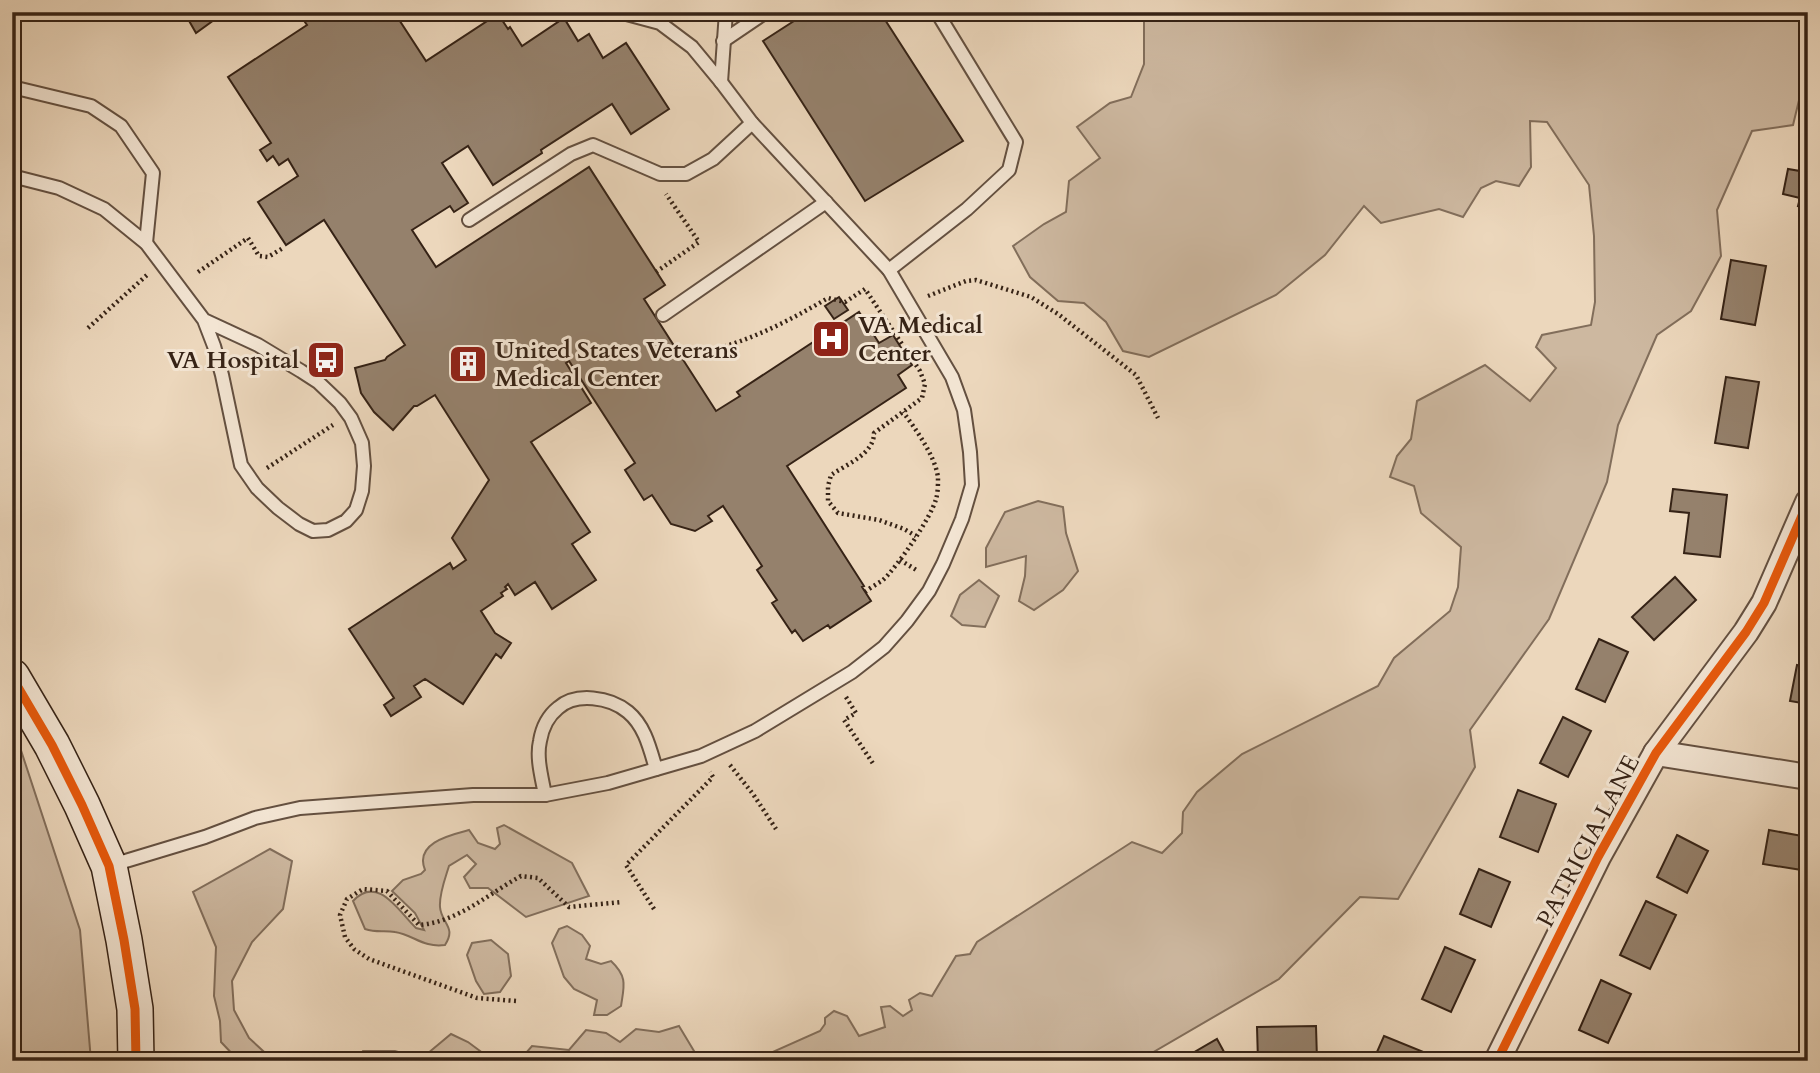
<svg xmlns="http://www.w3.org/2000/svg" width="1820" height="1073" font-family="Cardo,serif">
  <rect width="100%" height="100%" fill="#ecd7bc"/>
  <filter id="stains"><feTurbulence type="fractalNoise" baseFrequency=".00286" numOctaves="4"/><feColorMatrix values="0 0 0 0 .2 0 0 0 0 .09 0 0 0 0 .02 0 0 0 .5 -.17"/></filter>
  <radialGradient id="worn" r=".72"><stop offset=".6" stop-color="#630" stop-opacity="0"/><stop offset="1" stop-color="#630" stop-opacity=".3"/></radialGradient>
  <g fill="#cdb8a0" stroke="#826e5b" stroke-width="2">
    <polygon points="1139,12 1808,12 1808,63 1793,125 1752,131 1717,210 1721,256 1691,311 1657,335 1618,425 1607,482 1549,619 1470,730 1475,767 1398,899 1360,897 1279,979 1138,1061 759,1061 768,1054 820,1031 825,1024 825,1018 834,1011 847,1016 859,1036 885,1027 881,1007 890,1006 903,1016 912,1010 909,1000 920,993 932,996 956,956 970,954 977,942 1132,842 1162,853 1182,833 1183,812 1197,792 1242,754 1378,686 1394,658 1450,611 1458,587 1461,547 1421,513 1414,486 1390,477 1397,456 1411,439 1417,401 1485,365 1530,401 1556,368 1536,347 1542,335 1591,325 1595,302 1594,236 1589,185 1547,122 1530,121 1531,167 1519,186 1496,181 1481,188 1463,217 1439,209 1381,223 1364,206 1325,255 1276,295 1149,357 1123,351 1106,322 1084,303 1058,301 1030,277 1013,246 1044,224 1066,212 1069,181 1100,158 1077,127 1110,103 1131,97 1144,64 1144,19"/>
    <polygon points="1038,501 1063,507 1066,533 1078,571 1063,590 1034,610 1019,601 1025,576 1026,556 986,567 986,548 1005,512"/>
    <polygon points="979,580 999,596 985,627 962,625 951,616 960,595"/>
    <polygon points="12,723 80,930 91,1061 12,1061"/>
    <path d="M504 825 572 863 589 896 526 917 488 888H470L464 877 476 864 467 855 449 866C445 879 439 894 440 907 441 923 457 927 445 945 423 948 414 935 395 932 384 930 377 933 365 929L353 901C378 874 399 912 416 928L424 930 415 913 392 891 403 880 421 874 425 870C414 843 450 835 469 830L478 843 495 849 500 844 497 828Z"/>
    <polygon points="270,849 292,861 283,909 252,942 232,981 234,1010 249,1038 274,1061 239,1061 221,1042 220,1021 214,996 216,947 193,892"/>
    <path d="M567 926 582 935 590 946 586 959 601 964 611 961C628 977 624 986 621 1006L607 1015H594L597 1000 574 989 564 977 552 943 559 929Z"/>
    <polygon points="491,940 508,954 511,976 500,992 484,994 476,981 467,955 472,943"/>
    <polygon points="679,1026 700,1061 519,1061 532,1046 569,1050 586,1030 606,1033 620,1042 636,1029 659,1032"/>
    <polygon points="451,1034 468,1042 484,1054 483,1061 355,1061 363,1051 395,1051 421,1059"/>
  </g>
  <g fill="#95816c" stroke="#362316" stroke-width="2">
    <polygon points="184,12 225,12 196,33"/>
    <polygon points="298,12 394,12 426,61 498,14 508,29 510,27 522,46 564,18 578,41 589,34 603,58 626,43 669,109 631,134 612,104 541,150 542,153 493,185 468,146 442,163 468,203 454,212 450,206 412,230 436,267 589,167 665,285 644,299 716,411 740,396 737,392 859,312 879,343 893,335 912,365 898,375 906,388 787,466 864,586 862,587 871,601 830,628 828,625 803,641 795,630 792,633 772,603 777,600 757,570 762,566 723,506 708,516 712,521 695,531 671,524 652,495 644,500 625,470 635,463 569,361 566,363 591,403 531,442 590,532 572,544 596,580 552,609 535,582 515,595 508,584 505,587 507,589 501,593 503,596 481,611 495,633 511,643 501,658 496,654 463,704 425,679 414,686 421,697 391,716 384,705 394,698 349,629 450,563 453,569 466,560 452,538 489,480 435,395 417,406 414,406 393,430 374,412 361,393 355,368 385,360 387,357 405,345 324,220 286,245 258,202 298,176 288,159 279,165 273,156 267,161 260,150 271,143 228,77 307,25"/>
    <polygon points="808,12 880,12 963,141 865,201 763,41"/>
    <polygon points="1808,164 1808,207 1798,206 1800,198 1783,194 1788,169 1806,172"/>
    <polygon points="1731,260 1766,266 1755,325 1721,319"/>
    <polygon points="839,297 848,310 834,319 825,306"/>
    <polygon points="1726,377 1759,382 1748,448 1715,443"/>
    <polygon points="1673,489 1727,495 1720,557 1684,553 1689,513 1670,511"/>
    <polygon points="1675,577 1696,600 1654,640 1632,617"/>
    <polygon points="1599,639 1628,652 1605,702 1576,689"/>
    <polygon points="1797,665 1808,667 1808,704 1790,701"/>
    <polygon points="1563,717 1591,731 1568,777 1540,763"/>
    <polygon points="1518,790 1556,804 1538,852 1500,837"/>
    <polygon points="1769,830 1808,837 1808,871 1763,864"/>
    <polygon points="1677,835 1708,851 1687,893 1657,877"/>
    <polygon points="1479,869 1510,882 1491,927 1460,914"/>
    <polygon points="1646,901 1676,915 1650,969 1620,955"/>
    <polygon points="1445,947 1475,960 1451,1012 1422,999"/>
    <polygon points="1601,980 1631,994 1608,1043 1579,1030"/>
    <polygon points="1316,1026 1317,1060 1258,1061 1257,1027"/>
    <polygon points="1384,1036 1426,1053 1423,1061 1373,1061"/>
    <polygon points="1217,1039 1229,1061 1179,1061"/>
  </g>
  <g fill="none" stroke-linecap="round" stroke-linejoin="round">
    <defs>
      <g id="lane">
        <polyline points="723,41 766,12"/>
        <polyline points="721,82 726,12"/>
        <polyline points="12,87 91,106 121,126 153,173 146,243"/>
        <polyline points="12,176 59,188 104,209 146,243 204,320 214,346 222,375 241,465 257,488 278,508 299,524 313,531 328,530 346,521 356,510 362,491 364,466 362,443 351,418 340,403 318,382 301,371 258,345 204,320"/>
        <polyline points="469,220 571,154 593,145 660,174 686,174 713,159 752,123"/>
        <polyline points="889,270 967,209 1009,170 1016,142 938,14 941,12"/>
        <polyline points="663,315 826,202"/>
        <path d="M545 795C542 778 536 758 540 741 542 729 548 716 558 708 576 692 610 697 628 712 645 726 650 749 656 769"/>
        <polyline points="109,866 205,837 255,818 300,808 473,795 545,795 608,783 701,756 755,731 852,672 884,647 907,621 929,591 943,564 962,519 972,485 970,452 964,410 952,377 889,270 752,123 721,82 692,47 660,23 619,12"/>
      </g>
      <g id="street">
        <polyline points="1656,753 1808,777"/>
        <polyline points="1497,1061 1598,857 1656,753 1746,632 1764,603 1808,502"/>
      </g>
      <polyline id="secondary" points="12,677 52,745 82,805 109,866 124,940 135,1009 136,1061"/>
    </defs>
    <use href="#lane" stroke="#645040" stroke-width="16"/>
    <use href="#street" stroke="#645040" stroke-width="28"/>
    <use href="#secondary" stroke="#362316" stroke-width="38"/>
    <g stroke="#362316" stroke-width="4.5" stroke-dasharray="2 3.5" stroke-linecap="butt">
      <polyline points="198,272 248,238 259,256 268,257 283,248"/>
      <polyline points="656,272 699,242 666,194"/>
      <polyline points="928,296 966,281 976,280 1031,297 1058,314 1136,375 1158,418"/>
      <polyline points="88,328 147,275"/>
      <path d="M719 348C758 337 794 318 828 298L845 302 865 289 920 371 925 384 922 398 874 433C874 454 847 464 831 475L828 486V501L838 513 879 520 904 529 916 536"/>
      <polyline points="267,468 333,425"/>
      <polyline points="900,560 918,571"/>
      <path d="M865 592C870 588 877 584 883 580 897 567 931 518 936 499 938 493 938 484 938 478 936 457 915 428 903 412"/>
      <polyline points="846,697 856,713 844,720 874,765"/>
      <polyline points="730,765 753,794 776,829"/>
      <polyline points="654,909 626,865 713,777 710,772"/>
      <path d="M516 1001 477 998 369 959 354 949 345 937 340 915 347 899 363 889 387 891 419 925C458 922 488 894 521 876L538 878 569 907 622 902"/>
    </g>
    <use href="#lane" stroke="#f3e5d3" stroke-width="12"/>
    <use href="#street" stroke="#f3e5d3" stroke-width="24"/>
    <use href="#secondary" stroke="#f3e5d3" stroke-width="35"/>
    <defs>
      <g id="cycleway">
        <polyline points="12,677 52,745 82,805 109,866 124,940 135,1009 136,1061"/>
        <polyline points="1497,1061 1598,857 1656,753 1746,632 1764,603 1808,502"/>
      </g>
    </defs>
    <use href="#cycleway" stroke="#f3e5d3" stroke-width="13"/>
    <use href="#cycleway" stroke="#e8590c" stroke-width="9"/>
  </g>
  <defs>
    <symbol id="hospital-square" viewBox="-11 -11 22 22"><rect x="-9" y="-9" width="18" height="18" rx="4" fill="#8f2418" stroke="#f3e5d3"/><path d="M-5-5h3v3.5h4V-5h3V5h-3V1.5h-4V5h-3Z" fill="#fff"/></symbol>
    <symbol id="bus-square" viewBox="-11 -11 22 22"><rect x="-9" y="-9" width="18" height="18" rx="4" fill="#8f2418" stroke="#f3e5d3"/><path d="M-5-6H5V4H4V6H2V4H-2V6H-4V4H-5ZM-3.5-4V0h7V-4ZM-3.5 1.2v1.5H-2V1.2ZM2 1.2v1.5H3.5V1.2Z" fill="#fff"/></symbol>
    <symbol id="building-square" viewBox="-11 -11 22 22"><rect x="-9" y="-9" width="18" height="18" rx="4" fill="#8f2418" stroke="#f3e5d3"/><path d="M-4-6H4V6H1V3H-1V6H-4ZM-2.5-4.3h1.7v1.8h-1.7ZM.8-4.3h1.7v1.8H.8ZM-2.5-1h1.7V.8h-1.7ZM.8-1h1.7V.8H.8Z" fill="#fff"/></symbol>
  </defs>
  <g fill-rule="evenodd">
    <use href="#hospital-square" x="809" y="317" width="44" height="44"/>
    <use href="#bus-square" x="304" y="338" width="44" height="44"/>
    <use href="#building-square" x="446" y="342" width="44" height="44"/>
  </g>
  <g text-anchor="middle" stroke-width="6" stroke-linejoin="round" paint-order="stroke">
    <g font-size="24" font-weight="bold" fill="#362316" stroke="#f3e5d3" text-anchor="start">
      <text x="858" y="333">VA Medical<tspan x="858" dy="28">Center</tspan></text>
      <text x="495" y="358">United States Veterans<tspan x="495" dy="28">Medical Center</tspan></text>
      <text x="299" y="368" text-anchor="end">VA Hospital</text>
    </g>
    <g font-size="24" fill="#362316" stroke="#f3e5d3">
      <text transform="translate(1588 841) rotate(-62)" y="8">PATRICIA LANE</text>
    </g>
  </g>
  <rect width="1820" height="1073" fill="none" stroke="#ecd7bc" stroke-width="42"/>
  <rect x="14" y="14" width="1792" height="1045" fill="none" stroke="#362316" stroke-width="3.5"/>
  <rect x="21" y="21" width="1778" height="1031" fill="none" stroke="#362316" stroke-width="2"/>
  <rect width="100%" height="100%" filter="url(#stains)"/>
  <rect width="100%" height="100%" fill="url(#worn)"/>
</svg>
